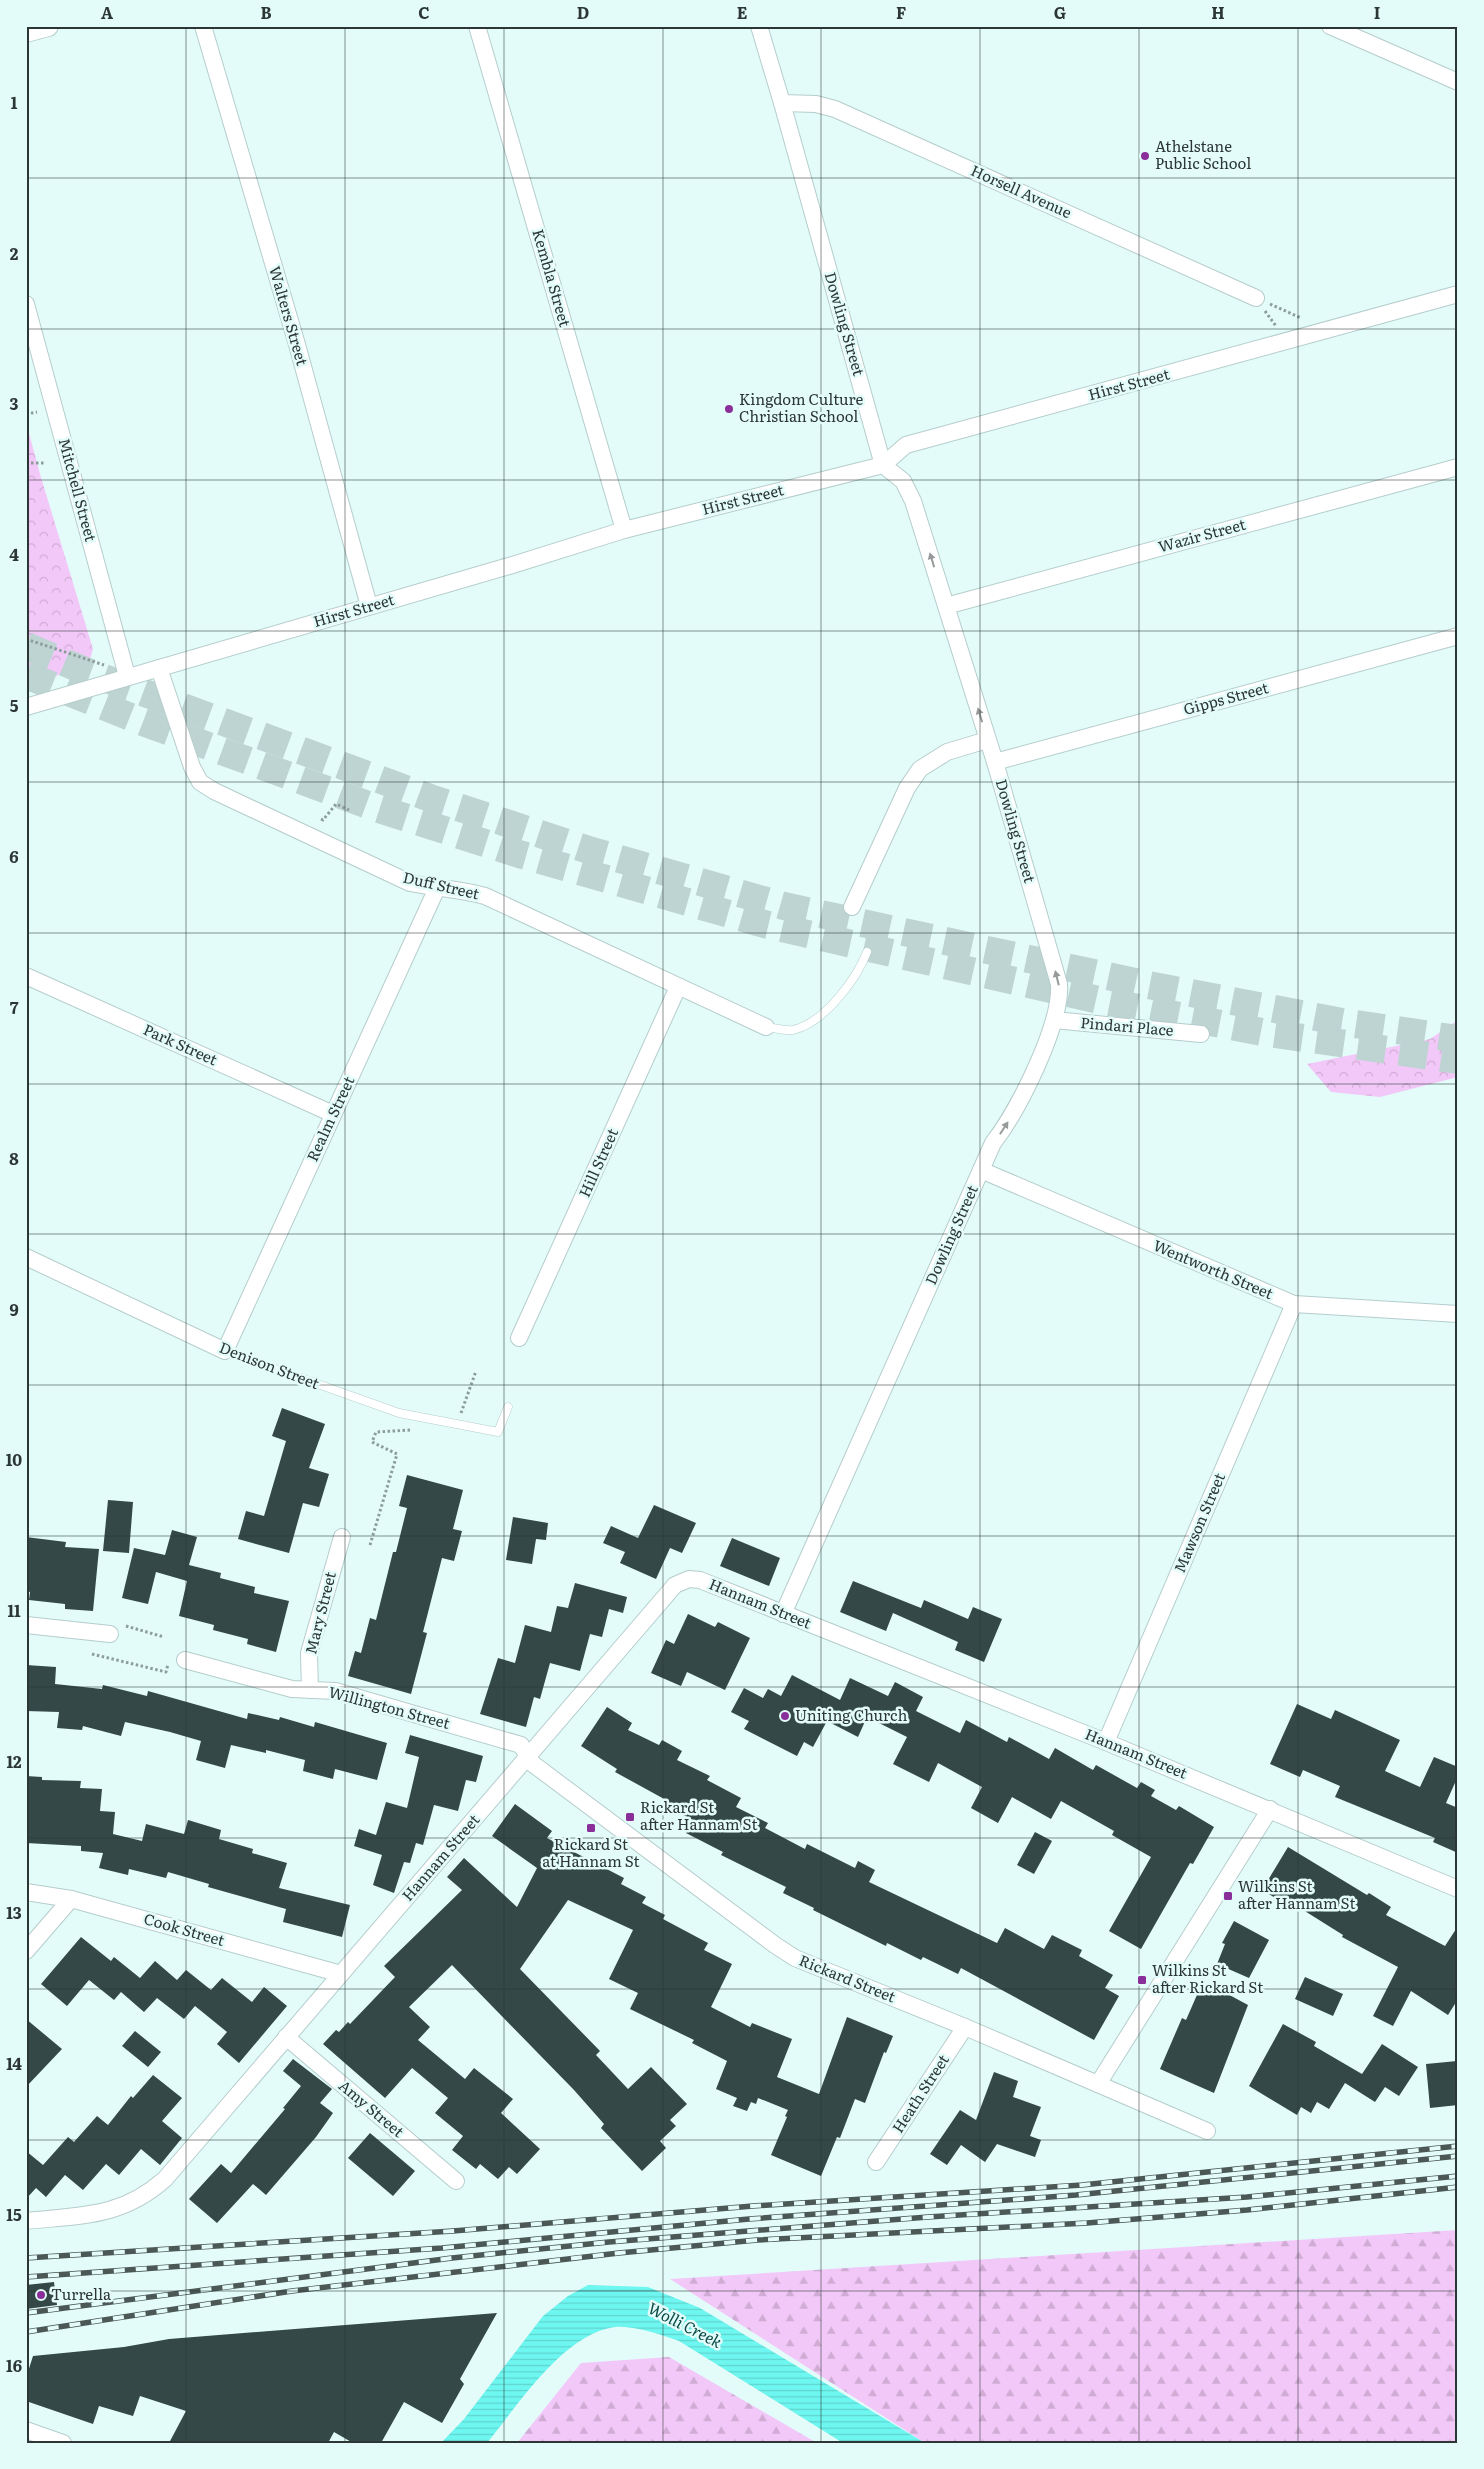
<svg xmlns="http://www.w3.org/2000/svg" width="1484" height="2469" font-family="Literata,serif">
  <defs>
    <pattern id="forest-firs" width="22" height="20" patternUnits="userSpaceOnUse" patternTransform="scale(1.25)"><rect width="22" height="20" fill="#f2c8f8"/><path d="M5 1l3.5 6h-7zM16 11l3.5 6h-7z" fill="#d0acd5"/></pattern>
    <pattern id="park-crowns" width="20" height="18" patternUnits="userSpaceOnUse" patternTransform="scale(1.25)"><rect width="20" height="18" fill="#f2c8f8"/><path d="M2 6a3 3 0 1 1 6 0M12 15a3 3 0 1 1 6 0" fill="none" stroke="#d0acd5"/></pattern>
    <pattern id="water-rules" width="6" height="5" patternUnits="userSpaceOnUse" patternTransform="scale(1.25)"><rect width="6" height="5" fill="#6ef6f0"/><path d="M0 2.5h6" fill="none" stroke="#5fd4ce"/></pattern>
  </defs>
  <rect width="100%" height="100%" fill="#e3fcfa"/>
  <g fill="url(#forest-firs)">
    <polygon points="1458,2230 1458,2443 925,2443 670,2279"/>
    <polygon points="669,2357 817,2443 517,2443 581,2363"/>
  </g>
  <g fill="url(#park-crowns)">
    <polygon points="26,422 40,474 93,649 88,666 26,685"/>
    <polygon points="1458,1020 1458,1077 1380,1097 1331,1092 1307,1064 1430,1039"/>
  </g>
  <path fill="url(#water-rules)" d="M588 2285 648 2287 700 2308 925 2443H843L679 2341C662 2335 633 2325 615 2327 563 2334 519 2404 487 2443H441L464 2419 543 2316 568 2296Z"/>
  <g fill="#334847">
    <polygon points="282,1408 325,1424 309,1468 329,1474 319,1507 303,1503 289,1553 238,1539 246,1511 264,1516 286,1441 272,1436"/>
    <polygon points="407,1475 463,1490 453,1529 462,1531 454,1561 442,1558 423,1632 427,1633 411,1694 348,1676 355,1651 361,1653 370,1618 376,1620 393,1552 396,1552 407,1508 399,1506"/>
    <polygon points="108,1500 133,1502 129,1553 103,1551"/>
    <polygon points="654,1505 696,1523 682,1553 670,1548 656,1579 620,1563 625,1552 603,1543 611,1526 638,1538"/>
    <polygon points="513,1517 548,1523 546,1540 536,1539 532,1564 506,1560"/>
    <polygon points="172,1530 197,1537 189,1565 221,1573 220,1578 255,1587 254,1593 289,1601 276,1652 247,1644 248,1639 213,1630 214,1625 179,1616 187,1581 156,1572 148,1604 122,1598 134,1548 165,1555"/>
    <polygon points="26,1537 66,1542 65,1547 99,1549 93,1611 65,1609 65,1604 29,1600 30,1592 26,1591"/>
    <polygon points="732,1538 780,1558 769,1586 720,1566"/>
    <polygon points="853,1581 921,1608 924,1600 968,1619 973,1607 1002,1619 984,1662 955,1650 958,1642 893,1613 886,1631 840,1612"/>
    <polygon points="575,1583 627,1597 623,1613 609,1609 602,1637 590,1634 580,1671 550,1663 540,1699 534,1697 526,1727 480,1714 498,1658 515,1663 525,1625 551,1632 557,1606 568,1608"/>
    <polygon points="688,1614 715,1627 718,1622 750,1638 725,1690 687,1672 681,1686 651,1673 666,1640 674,1644"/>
    <polygon points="26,1665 56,1667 55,1684 102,1689 103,1685 147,1696 148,1691 247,1719 248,1713 279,1720 280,1717 314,1727 315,1722 387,1743 377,1780 335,1769 333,1779 303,1771 305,1760 266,1750 266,1753 231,1745 225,1768 196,1760 201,1741 170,1732 125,1722 121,1736 83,1726 82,1730 57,1728 59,1712 26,1711"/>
    <polygon points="792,1675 840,1700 850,1678 888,1696 895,1682 923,1697 916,1711 960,1733 966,1720 1007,1742 1009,1737 1049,1759 1055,1748 1093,1770 1096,1765 1137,1788 1141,1782 1155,1790 1151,1796 1176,1810 1179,1806 1214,1827 1193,1864 1190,1863 1141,1949 1109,1931 1151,1857 1112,1835 1114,1831 1061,1801 1051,1819 1012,1797 998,1823 971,1808 982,1787 938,1763 929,1782 893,1764 907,1737 867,1717 858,1737 827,1721 813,1747 804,1742 797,1756 744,1729 749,1721 731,1712 744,1688 763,1698 768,1689 781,1696"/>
    <polygon points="1297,1704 1331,1719 1335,1710 1400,1740 1385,1771 1420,1787 1434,1757 1458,1767 1458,1776 1446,1803 1458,1808 1458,1853 1433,1842 1435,1838 1335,1797 1340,1786 1303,1770 1300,1777 1270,1764"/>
    <polygon points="607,1707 632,1723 628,1730 659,1745 662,1740 682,1751 677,1760 710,1776 707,1780 741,1798 736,1807 768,1823 765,1828 805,1849 807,1844 855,1868 858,1861 875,1870 869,1882 997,1943 1005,1928 1044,1949 1052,1935 1082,1950 1079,1956 1113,1975 1105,1988 1119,1996 1094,2040 961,1968 958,1974 923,1957 921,1960 887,1943 886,1946 813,1910 814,1908 783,1893 786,1887 721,1855 723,1852 686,1833 693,1820 664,1805 666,1800 615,1772 617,1769 581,1746"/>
    <polygon points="410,1735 483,1756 476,1782 466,1780 458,1811 434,1805 423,1845 416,1843 410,1863 404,1862 394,1893 373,1885 382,1855 354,1846 359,1829 376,1835 386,1802 407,1808 419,1757 405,1753"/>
    <polygon points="26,1776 42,1777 42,1780 81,1781 80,1788 102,1789 100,1811 115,1812 113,1834 142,1841 146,1824 184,1834 188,1820 221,1830 219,1839 253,1849 252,1853 287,1863 279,1888 350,1905 342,1937 283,1922 286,1909 208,1887 209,1884 168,1872 166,1878 129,1869 128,1875 99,1868 103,1853 81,1851 81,1846 26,1843"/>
    <polygon points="515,1804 552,1831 547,1838 624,1878 621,1884 646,1897 642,1903 665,1915 663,1919 708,1943 704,1950 732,1964 711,2007 750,2027 752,2023 792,2039 777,2077 819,2094 847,2017 893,2036 886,2053 884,2052 865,2103 855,2099 840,2138 837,2137 821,2176 771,2155 787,2117 785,2116 788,2110 758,2098 756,2104 751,2102 747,2111 733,2106 737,2098 716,2089 727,2061 692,2043 694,2040 630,2009 638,1993 609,1979 633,1930 568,1900 520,1969 600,2051 596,2055 628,2089 651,2067 687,2104 670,2120 676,2126 660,2141 666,2148 642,2171 601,2128 604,2124 574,2090 452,1965 409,2007 430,2027 418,2040 465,2079 474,2068 513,2099 501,2113 540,2149 517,2174 509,2167 498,2179 480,2164 476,2169 452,2150 463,2136 435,2113 448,2098 412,2068 385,2098 323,2044 336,2030 339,2032 348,2022 350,2024 395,1977 384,1966 462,1890 447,1877 464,1858 517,1907 537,1868 492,1836"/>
    <polygon points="1035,1832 1052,1841 1034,1874 1017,1865"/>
    <polygon points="1288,1847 1367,1895 1369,1893 1391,1907 1386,1915 1445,1946 1458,1926 1458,1999 1448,2015 1411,1991 1393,2026 1373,2016 1398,1967 1342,1937 1343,1935 1292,1903 1290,1907 1262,1890"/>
    <polygon points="1234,1921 1269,1940 1249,1978 1217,1964 1225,1944 1222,1943"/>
    <polygon points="81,1937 111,1961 114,1957 140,1978 155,1961 177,1980 186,1970 211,1990 222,1978 252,2002 264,1987 287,2006 239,2063 217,2044 227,2032 195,2006 184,2019 157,1998 144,2012 121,1992 114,2000 89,1980 67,2006 41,1984"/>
    <polygon points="1305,1977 1343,1994 1333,2016 1295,1999"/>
    <polygon points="1209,1984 1248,2005 1214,2093 1160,2069 1182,2018 1186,2020 1200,1988 1206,1991"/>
    <polygon points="26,2019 62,2049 26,2087"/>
    <polygon points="1283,2024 1316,2042 1314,2046 1362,2074 1382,2044 1418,2067 1399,2096 1385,2087 1375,2102 1345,2083 1329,2109 1317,2102 1311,2113 1301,2107 1297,2115 1249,2086"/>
    <polygon points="135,2031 161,2052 148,2067 122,2046"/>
    <polygon points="293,2059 332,2089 320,2103 333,2113 316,2137 266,2195 253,2184 217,2223 189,2199 221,2164 231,2173 285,2109 283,2108 301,2086 283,2071"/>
    <polygon points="1457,2061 1458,2105 1430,2108 1426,2064"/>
    <polygon points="994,2072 1018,2081 1013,2097 1041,2107 1030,2136 1041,2140 1035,2157 997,2144 985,2162 961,2145 947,2165 930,2154 960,2110 976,2120"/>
    <polygon points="153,2075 182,2098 162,2121 182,2138 160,2165 141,2149 119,2175 106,2164 83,2190 65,2175 46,2197 36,2188 26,2199 26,2151 43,2165 68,2137 74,2142 97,2116 108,2125 131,2096 133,2098"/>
    <polygon points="370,2133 415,2171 393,2196 348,2158"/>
    <polygon points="54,2282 57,2305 26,2309 26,2285"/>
    <polygon points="497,2313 460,2379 464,2384 442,2423 404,2402 381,2443 353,2443 334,2432 328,2443 169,2443 186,2411 140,2396 133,2416 99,2406 93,2424 26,2401 26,2378 33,2356 124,2347 169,2339"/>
  </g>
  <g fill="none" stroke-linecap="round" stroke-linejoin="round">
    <g stroke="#bed4d3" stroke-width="28" stroke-dasharray="28 14" stroke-linecap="butt">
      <polyline points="26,646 85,671 430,798 592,851 784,906 1149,985 1342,1022 1458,1039"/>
      <polyline points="26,675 143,722 379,809 519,854 768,925 1108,1002 1262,1032 1458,1060"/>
    </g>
    <defs>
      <g id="service">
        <path d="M766 1027C774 1028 786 1031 793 1030 824 1023 856 980 867 952"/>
        <polyline points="225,1351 399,1413 498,1432 508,1407"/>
      </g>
      <g id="minor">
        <polyline points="203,26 296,341 369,606"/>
        <polyline points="477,26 624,530"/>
        <path d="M759 26 782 103 883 465 903 481 913 501 995 762 1059 984C1062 1024 1018 1111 993 1143L783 1614"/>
        <polyline points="1330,26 1458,82"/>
        <polyline points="782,103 816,104 835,109 1256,298"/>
        <polyline points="26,304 127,676"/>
        <polyline points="946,606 1458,467"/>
        <path d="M159 668 192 767 200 782 214 791 410 883C435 888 460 889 485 896L766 1027"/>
        <polyline points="26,707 509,566 624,530 883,465 906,445 1458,294"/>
        <polyline points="995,762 1458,636"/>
        <polyline points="852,907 907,788 920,769 947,752 987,740"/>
        <polyline points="26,976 333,1114"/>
        <polyline points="1054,1020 1201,1034"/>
        <polyline points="981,1170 1294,1304 1458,1314"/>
        <polyline points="26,1257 225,1351 437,888"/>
        <polyline points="519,1338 678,987"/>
        <polyline points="26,1625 110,1634"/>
        <polyline points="185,1660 292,1689 335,1691 521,1745 533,1764 775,1945 795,1958 965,2027 1207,2131"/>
        <polyline points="310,1690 309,1653 342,1537"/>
        <polyline points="1106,1742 1294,1304"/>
        <polyline points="26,1892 71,1899 341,1974"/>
        <polyline points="26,1951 71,1899"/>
        <polyline points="286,2037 456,2181"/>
        <polyline points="1098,2084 1270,1809"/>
        <polyline points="876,2162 965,2027"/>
        <path d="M26 2221C81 2215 121 2218 165 2179L675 1585 689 1579 700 1580 1106 1742 1458 1889"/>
        <polyline points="26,2430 63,2443"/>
      </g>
      <polyline id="tertiary" points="26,32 48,26"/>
    </defs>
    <use href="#service" stroke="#b5cdcc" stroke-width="9"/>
    <use href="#minor" stroke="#b5cdcc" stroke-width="18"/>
    <use href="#tertiary" stroke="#b5cdcc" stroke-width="22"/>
    <g stroke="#8c9d9c" stroke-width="3" stroke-dasharray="2.5 2.5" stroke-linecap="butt">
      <polyline points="1270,304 1301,318"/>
      <polyline points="1265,311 1276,326"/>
      <polyline points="26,414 37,412"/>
      <polyline points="26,463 45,463"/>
      <polyline points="26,639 104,665"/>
      <polyline points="321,819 323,820 336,804 349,810"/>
      <polyline points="461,1413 476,1371"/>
      <polyline points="370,1545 397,1454 372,1442 376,1432 411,1430"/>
      <polyline points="126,1626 164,1637"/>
      <polyline points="92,1654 166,1672 168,1664"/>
    </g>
    <use href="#service" stroke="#fff" stroke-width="8"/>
    <use href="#minor" stroke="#fff" stroke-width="16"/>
    <use href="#tertiary" stroke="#fff" stroke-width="20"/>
    <defs>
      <g id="rail">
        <polyline points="26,2258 453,2231 753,2206 1082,2185 1458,2146"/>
        <polyline points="26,2277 442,2248 749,2219 1076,2195 1458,2156"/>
        <polyline points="26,2313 452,2258 609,2242 928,2217 1247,2197 1458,2176"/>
        <polyline points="26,2332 292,2291 619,2253 757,2240 1087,2223 1247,2210 1458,2187"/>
      </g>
    </defs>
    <use href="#rail" stroke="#4b5856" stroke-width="5.5"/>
    <use href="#rail" stroke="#e3fcfa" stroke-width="4" stroke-dasharray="11" stroke-linecap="butt"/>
  </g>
  <defs><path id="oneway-solid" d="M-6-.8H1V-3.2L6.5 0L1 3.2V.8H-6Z" transform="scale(1.25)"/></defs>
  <g fill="#969a9a">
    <use href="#oneway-solid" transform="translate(932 560) rotate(-107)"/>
    <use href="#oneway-solid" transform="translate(980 715) rotate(-107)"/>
    <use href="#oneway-solid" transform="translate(1057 978) rotate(-104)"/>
    <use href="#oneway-solid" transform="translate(1004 1128) rotate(-57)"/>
  </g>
  <path fill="none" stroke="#2c3635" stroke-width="1" stroke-opacity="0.55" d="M186 26V2443M345 26V2443M504 26V2443M663 26V2443M821 26V2443M980 26V2443M1139 26V2443M1298 26V2443M26 178H1458M26 329H1458M26 480H1458M26 631H1458M26 782H1458M26 933H1458M26 1084H1458M26 1234H1458M26 1385H1458M26 1536H1458M26 1687H1458M26 1838H1458M26 1989H1458M26 2140H1458M26 2291H1458"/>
  <g fill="#8a2f9a" stroke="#e3fcfa" stroke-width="2">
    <circle cx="1145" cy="156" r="5"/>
    <circle cx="729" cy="409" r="5"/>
    <circle cx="785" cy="1716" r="5"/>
    <rect x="625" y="1812" width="10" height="10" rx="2.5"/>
    <rect x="586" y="1823" width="10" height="10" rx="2.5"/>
    <rect x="1223" y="1891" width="10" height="10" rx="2.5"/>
    <rect x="1137" y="1975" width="10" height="10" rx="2.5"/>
    <circle cx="41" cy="2295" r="5"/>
  </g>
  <g text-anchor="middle" stroke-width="5" stroke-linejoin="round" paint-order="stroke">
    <g font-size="15" fill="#2c3635" stroke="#e3fcfa" text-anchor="start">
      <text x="1155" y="152">Athelstane<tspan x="1155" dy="17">Public School</tspan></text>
      <text x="739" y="405">Kingdom Culture<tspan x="739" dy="17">Christian School</tspan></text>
      <text x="795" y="1721">Uniting Church</text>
      <text x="640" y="1813">Rickard St<tspan x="640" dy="17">after Hannam St</tspan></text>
      <text x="591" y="1850" text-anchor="middle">Rickard St<tspan x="591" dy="17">at Hannam St</tspan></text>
      <text x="1238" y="1892">Wilkins St<tspan x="1238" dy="17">after Hannam St</tspan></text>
      <text x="1152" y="1976">Wilkins St<tspan x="1152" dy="17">after Rickard St</tspan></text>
      <text x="51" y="2300">Turrella</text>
    </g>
    <g font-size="15" fill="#2c3635" stroke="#e3fcfa">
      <text transform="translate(1021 192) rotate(24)" y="5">Horsell Avenue</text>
      <text transform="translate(551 278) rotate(74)" y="5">Kembla Street</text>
      <text transform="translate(288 316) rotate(74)" y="5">Walters Street</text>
      <text transform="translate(844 324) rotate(74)" y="5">Dowling Street</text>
      <text transform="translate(1129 385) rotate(-15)" y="5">Hirst Street</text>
      <text transform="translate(77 490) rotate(75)" y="5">Mitchell Street</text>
      <text transform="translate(743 500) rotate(-14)" y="5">Hirst Street</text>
      <text transform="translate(1202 536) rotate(-15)" y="5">Wazir Street</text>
      <text transform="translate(354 611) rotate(-16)" y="5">Hirst Street</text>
      <text transform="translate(1226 699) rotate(-15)" y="5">Gipps Street</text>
      <text transform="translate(1015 831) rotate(74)" y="5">Dowling Street</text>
      <text transform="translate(441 886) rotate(13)" y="5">Duff Street</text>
      <text transform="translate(1127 1027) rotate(5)" y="5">Pindari Place</text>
      <text transform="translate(180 1045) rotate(24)" y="5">Park Street</text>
      <text transform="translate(331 1119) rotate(-65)" y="5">Realm Street</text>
      <text transform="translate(599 1163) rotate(-66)" y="5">Hill Street</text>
      <text transform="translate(952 1235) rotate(-66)" y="5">Dowling Street</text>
      <text transform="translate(1213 1270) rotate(23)" y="5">Wentworth Street</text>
      <text transform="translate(269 1366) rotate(21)" y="5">Denison Street</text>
      <text transform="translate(1200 1523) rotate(-67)" y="5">Mawson Street</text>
      <text transform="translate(760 1604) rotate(22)" y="5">Hannam Street</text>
      <text transform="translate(321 1613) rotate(-76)" y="5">Mary Street</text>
      <text transform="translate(389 1708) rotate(15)" y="5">Willington Street</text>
      <text transform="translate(1136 1754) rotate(22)" y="5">Hannam Street</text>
      <text transform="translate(441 1858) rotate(-49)" y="5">Hannam Street</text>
      <text transform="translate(184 1930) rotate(16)" y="5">Cook Street</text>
      <text transform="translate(847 1979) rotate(22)" y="5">Rickard Street</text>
      <text transform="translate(921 2094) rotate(-57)" y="5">Heath Street</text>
      <text transform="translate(371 2109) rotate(40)" y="5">Amy Street</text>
    </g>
    <g font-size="16" font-style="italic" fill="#0c4a48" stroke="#e3fcfa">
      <text transform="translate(685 2325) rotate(27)" y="6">Wolli Creek</text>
    </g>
  </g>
  <rect width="1484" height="2469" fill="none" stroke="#e3fcfa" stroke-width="55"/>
  <rect x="28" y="28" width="1428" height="2414" fill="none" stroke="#2c3635" stroke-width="2"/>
  <g font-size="16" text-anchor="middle" font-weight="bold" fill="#2c3635">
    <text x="107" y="19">A</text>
    <text x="266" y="19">B</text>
    <text x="424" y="19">C</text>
    <text x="583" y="19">D</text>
    <text x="742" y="19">E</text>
    <text x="901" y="19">F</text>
    <text x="1060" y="19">G</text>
    <text x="1218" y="19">H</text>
    <text x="1377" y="19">I</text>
    <text x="14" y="109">1</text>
    <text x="14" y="260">2</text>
    <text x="14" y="410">3</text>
    <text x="14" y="561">4</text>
    <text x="14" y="712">5</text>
    <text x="14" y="863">6</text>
    <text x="14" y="1014">7</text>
    <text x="14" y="1165">8</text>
    <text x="14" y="1316">9</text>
    <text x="14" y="1466">10</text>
    <text x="14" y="1617">11</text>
    <text x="14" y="1768">12</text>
    <text x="14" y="1919">13</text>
    <text x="14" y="2070">14</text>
    <text x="14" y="2221">15</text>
    <text x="14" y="2372">16</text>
  </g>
</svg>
